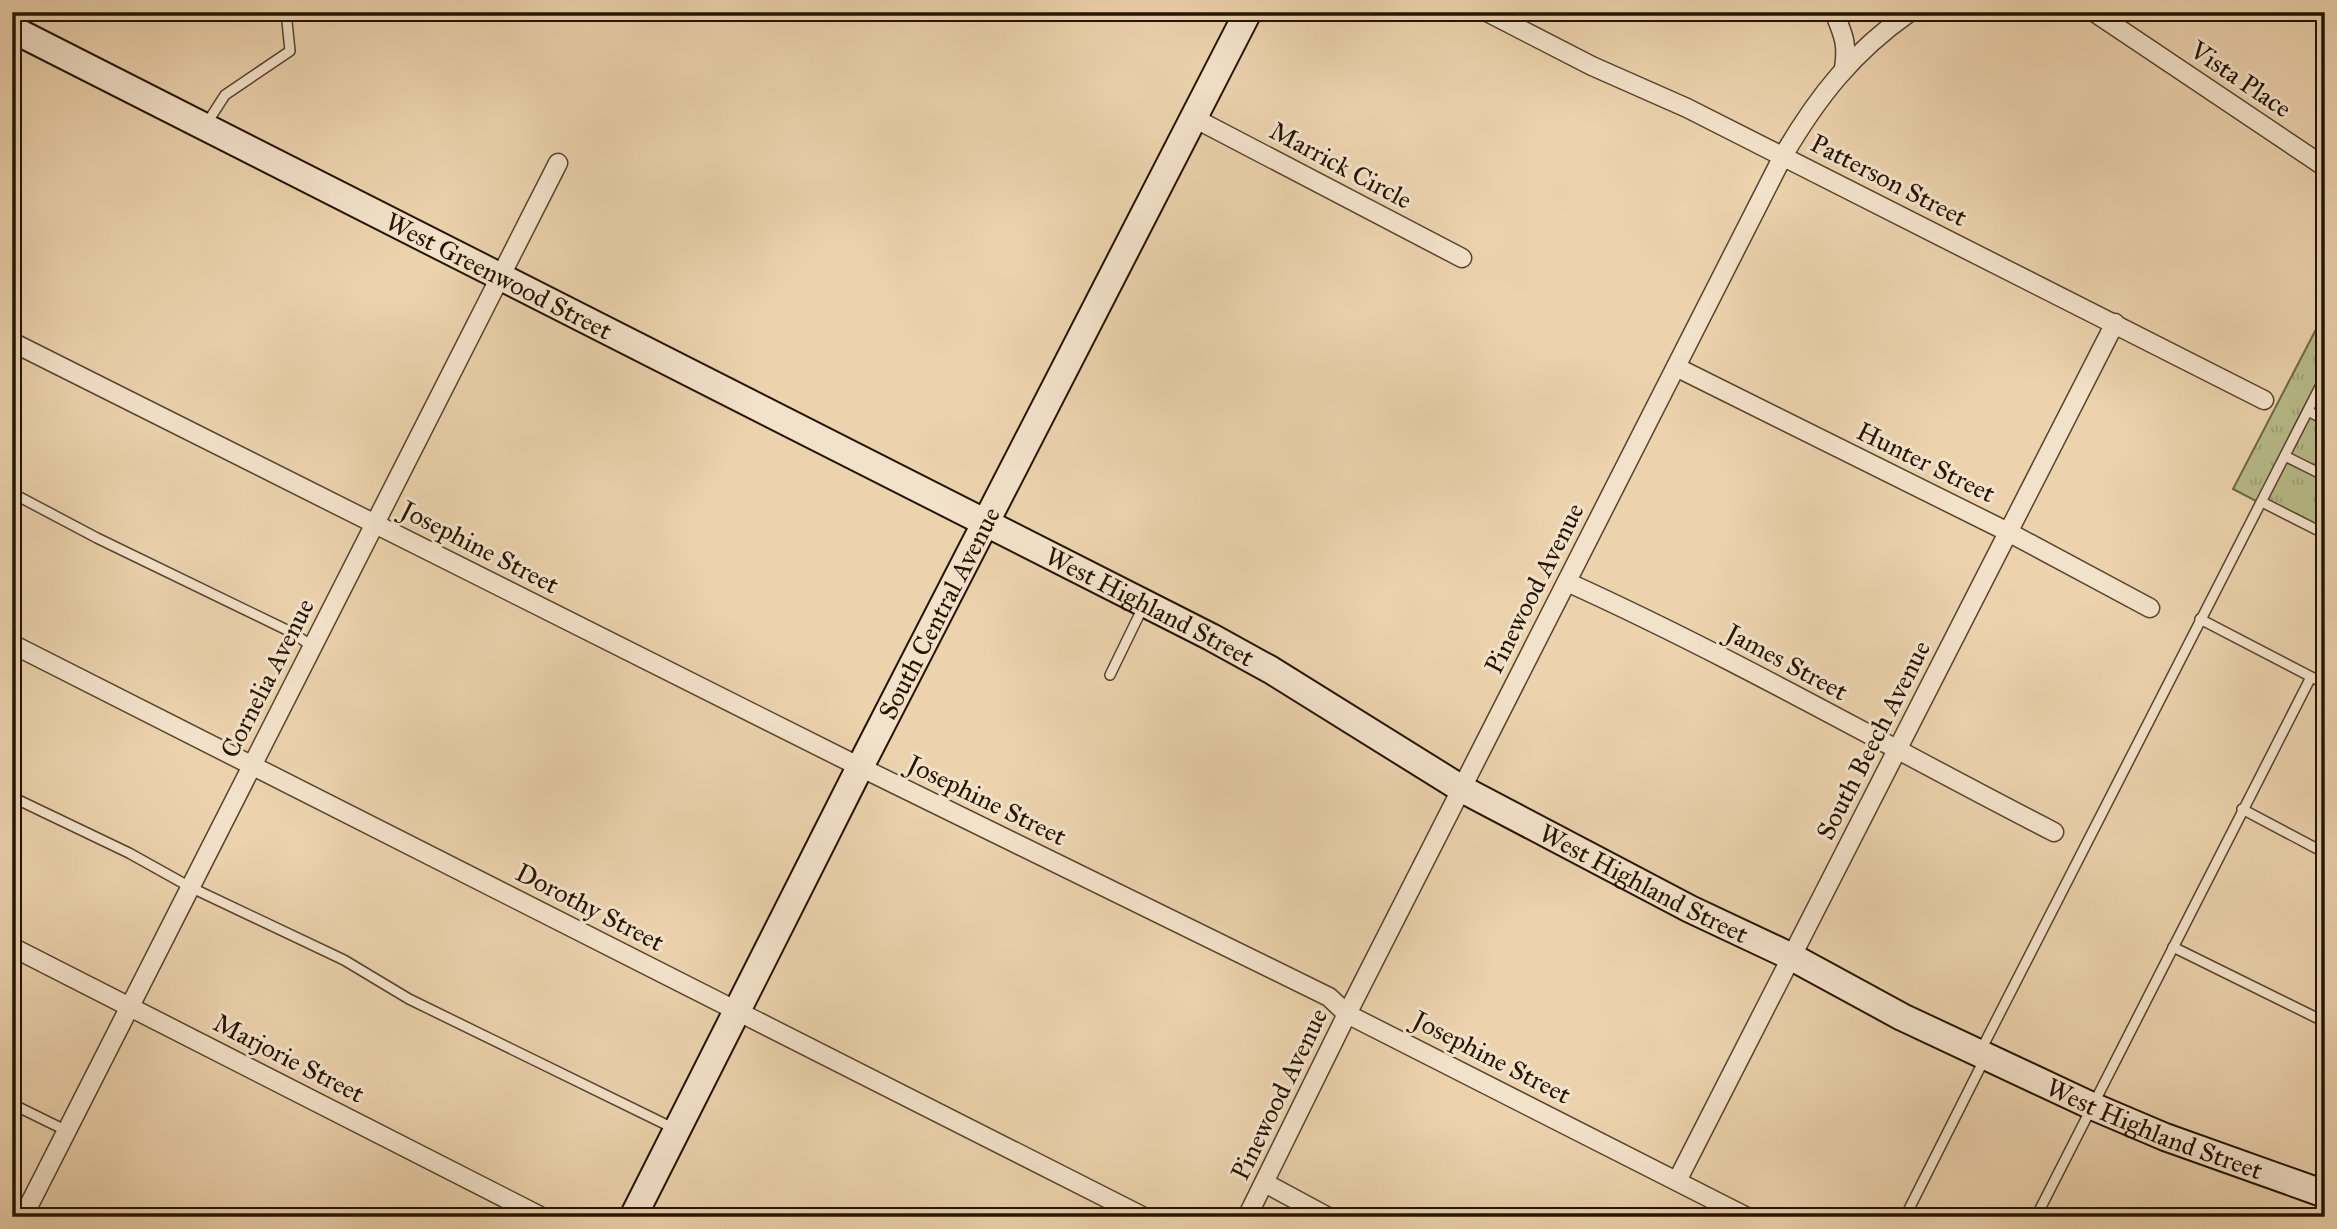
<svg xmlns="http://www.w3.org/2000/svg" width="2337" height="1229" font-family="'IM FELL Great Primer',serif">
  <defs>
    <pattern id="park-tufts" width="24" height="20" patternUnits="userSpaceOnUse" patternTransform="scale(1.75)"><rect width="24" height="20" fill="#b8bc8a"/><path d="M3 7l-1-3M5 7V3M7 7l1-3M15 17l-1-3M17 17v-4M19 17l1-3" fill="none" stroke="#9ea175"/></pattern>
  </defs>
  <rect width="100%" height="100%" fill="#ecd3ae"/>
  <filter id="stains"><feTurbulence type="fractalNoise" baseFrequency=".00286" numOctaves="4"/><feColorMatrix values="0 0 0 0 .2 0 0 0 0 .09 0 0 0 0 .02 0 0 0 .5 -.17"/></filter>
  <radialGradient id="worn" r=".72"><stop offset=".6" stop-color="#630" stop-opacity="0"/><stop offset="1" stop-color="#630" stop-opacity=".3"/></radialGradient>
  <polygon fill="url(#park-tufts)" stroke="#6e6845" stroke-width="2" points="2325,312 2325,537 2233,489"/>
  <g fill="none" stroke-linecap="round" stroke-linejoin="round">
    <defs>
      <g id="lane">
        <polyline points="207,123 225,95 290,51 286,12"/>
        <polyline points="2308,411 2325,420"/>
        <polyline points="2285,456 2325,476"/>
        <polyline points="12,493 97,538 293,633 313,647"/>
        <polyline points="2262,502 2325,534"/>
        <polyline points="2200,619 2325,684"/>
        <polyline points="1110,675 1144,605"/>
        <polyline points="12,797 129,853 190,887 344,960 409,999 675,1129"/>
        <polyline points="2242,809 2325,853"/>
        <polyline points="2173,947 2325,1022"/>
        <polyline points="1980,1052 2325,377"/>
        <polyline points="12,1104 67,1131"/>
        <polyline points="1905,1217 1985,1058"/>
        <polyline points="2039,1217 2039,1211 2311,677"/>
      </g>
      <g id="street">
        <polyline points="1487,12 1592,66 1687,108 2264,400"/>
        <path d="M1834 12C1843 34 1848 44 1844 68"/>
        <polyline points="2094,12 2325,167"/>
        <polyline points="1194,118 1462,258"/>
        <polyline points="12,342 860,767 1329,997 1347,1014 1747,1217"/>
        <polyline points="1676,367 2010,533 2150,608"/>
        <path d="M1567 582C1733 657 1892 749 2054 832"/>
        <polyline points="12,644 1144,1217"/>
        <polyline points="12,947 542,1217"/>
        <polyline points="1677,1181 2115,323"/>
        <polyline points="1265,1183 1328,1217"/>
        <polyline points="23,1217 558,163"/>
        <path d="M1247 1217 1347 1014 1783 156C1818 96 1853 52 1910 12"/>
      </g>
      <g id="secondary">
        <path id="s1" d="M12 29 1211 637 1271 670 1462 789 1690 909 1790 956 1902 1017 2092 1106 2165 1137 2325 1194"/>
        <path id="s2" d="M633 1217 860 767 1248 12"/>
      </g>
    </defs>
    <use href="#lane" stroke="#56442c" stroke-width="12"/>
    <use href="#street" stroke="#56442c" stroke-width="21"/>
    <use href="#secondary" stroke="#241400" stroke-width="30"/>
    <use href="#lane" stroke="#f3e2ca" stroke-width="9"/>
    <use href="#street" stroke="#f3e2ca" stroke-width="18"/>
    <use href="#secondary" stroke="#f3e2ca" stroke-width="26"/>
  </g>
  <g text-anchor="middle" stroke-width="6" stroke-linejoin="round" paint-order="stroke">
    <g font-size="26" fill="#241400" stroke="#f3e2ca">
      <text transform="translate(2241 79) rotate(34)" y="9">Vista Place</text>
      <text transform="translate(1341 165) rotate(28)" y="9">Marrick Circle</text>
      <text transform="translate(1889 180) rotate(27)" y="9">Patterson Street</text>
      <text dy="9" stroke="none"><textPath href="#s1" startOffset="546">West Greenwood Street</textPath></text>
      <text transform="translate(1926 462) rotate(26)" y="9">Hunter Street</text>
      <text transform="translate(480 547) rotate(27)" y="9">Josephine Street</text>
      <text transform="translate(1534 588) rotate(-63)" y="9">Pinewood Avenue</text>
      <text dy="9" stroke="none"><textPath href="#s1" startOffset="1276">West Highland Street</textPath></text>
      <text dy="9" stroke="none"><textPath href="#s2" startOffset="677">South Central Avenue</textPath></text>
      <text transform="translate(1787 662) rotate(28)" y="9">James Street</text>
      <text transform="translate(267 678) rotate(-63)" y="9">Cornelia Avenue</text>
      <text transform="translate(1873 740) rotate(-63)" y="9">South Beech Avenue</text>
      <text transform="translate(987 800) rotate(26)" y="9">Josephine Street</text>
      <text dy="9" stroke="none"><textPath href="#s1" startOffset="1843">West Highland Street</textPath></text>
      <text transform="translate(590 907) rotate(27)" y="9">Dorothy Street</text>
      <text transform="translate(1492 1057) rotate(27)" y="9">Josephine Street</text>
      <text transform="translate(289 1058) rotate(27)" y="9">Marjorie Street</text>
      <text transform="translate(1279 1094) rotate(-64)" y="9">Pinewood Avenue</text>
      <text dy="9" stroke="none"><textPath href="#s1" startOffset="2410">West Highland Street</textPath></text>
    </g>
  </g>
  <rect width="2337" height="1229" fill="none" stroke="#ecd3ae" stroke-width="42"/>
  <rect x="14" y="14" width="2309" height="1201" fill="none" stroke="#241400" stroke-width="3.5"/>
  <rect x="21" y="21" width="2295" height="1187" fill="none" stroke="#241400" stroke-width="2"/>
  <rect width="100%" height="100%" filter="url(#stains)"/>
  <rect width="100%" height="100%" fill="url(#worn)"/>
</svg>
